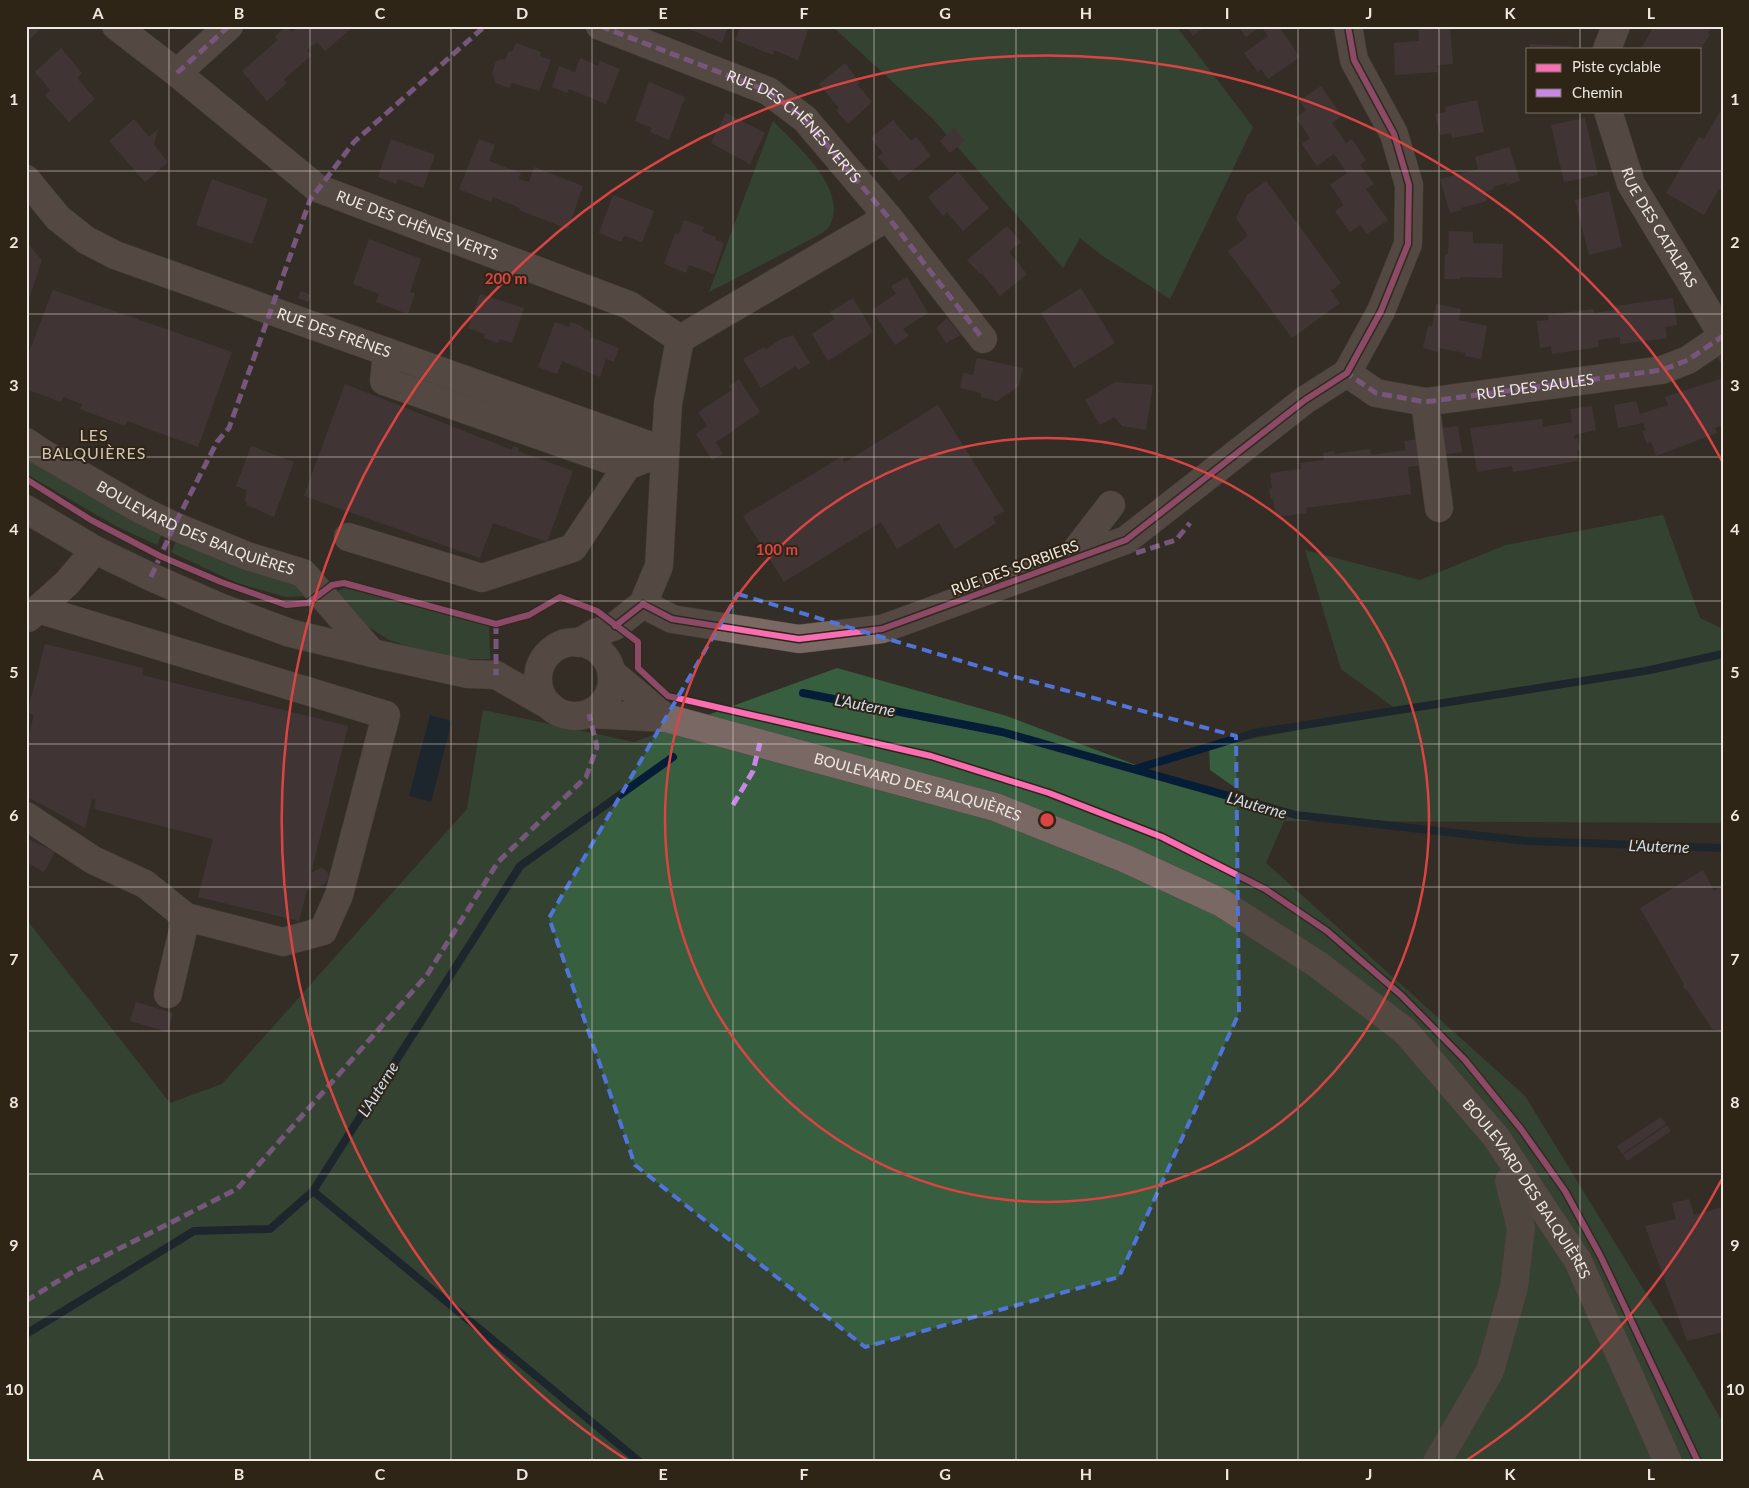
<svg xmlns="http://www.w3.org/2000/svg" width="1749" height="1488" font-family="Lato,sans-serif">
  <rect width="100%" height="100%" fill="#332e27"/>
  <g fill="#375e3f">
    <polygon points="832,26 1176,26 1253,127 1170,299 1100,254 1080,238 1063,268 933,119"/>
    <path d="M773 121C796 145 848 188 830 225 828 230 820 234 815 237L709 292Z"/>
    <polygon points="26,456 163,531 157,545 116,526 26,474"/>
    <polygon points="1663,515 1700,618 1723,629 1723,823 1284,821 1266,863 1525,1096 1688,1362 1723,1423 1723,1462 26,1462 26,919 170,1103 222,1084 467,809 483,710 634,742 837,668 1007,716 1281,820 1210,770 1209,747 1399,711 1341,669 1305,550 1420,580 1506,545"/>
    <polygon points="178,538 228,562 297,586 308,596 286,597 237,583 171,552"/>
    <polygon points="345,588 489,626 490,659 451,659 389,640 355,618 332,594"/>
  </g>
  <polygon fill="#061d37" points="430,715 452,721 431,802 409,796"/>
  <g fill="none" stroke-linecap="round" stroke-linejoin="round">
    <g stroke="#061d37" stroke-width="8">
      <polyline points="803,693 1002,732 1296,815 1527,841 1723,848"/>
      <polyline points="1135,769 1254,733 1645,671 1723,654"/>
      <polyline points="313,1191 640,1462"/>
      <polyline points="26,1334 194,1231 270,1229 313,1191 520,866 673,757"/>
    </g>
  </g>
  <g fill="#503f45">
    <polygon points="26,26 43,26 26,43"/>
    <polygon points="286,26 292,32 299,26 354,26 325,51 317,42 307,50 312,55 284,79 287,83 267,101 242,71 278,40 275,37"/>
    <polygon points="690,26 728,26 722,43 689,29"/>
    <polygon points="741,26 799,26 808,30 798,60 774,50 773,55 735,40"/>
    <polygon points="1186,26 1200,26 1202,29 1193,36"/>
    <polygon points="1238,26 1282,26 1280,28 1300,57 1268,79 1261,69 1258,72 1244,53 1268,36 1261,26 1246,37"/>
    <polygon points="1450,26 1453,64 1437,65 1438,72 1395,75 1394,43 1419,41 1418,28"/>
    <polygon points="1654,26 1712,26 1708,33 1710,34 1701,49 1641,49"/>
    <polygon points="516,43 541,52 540,56 551,60 539,91 512,83 509,88 496,83 492,73 496,61 502,59 505,60 509,51 512,52"/>
    <polygon points="1530,44 1572,46 1572,49 1530,49"/>
    <polygon points="61,48 82,73 77,78 95,99 69,122 45,95 50,90 35,72"/>
    <polygon points="580,58 598,66 600,61 620,69 606,104 569,89 567,93 552,87 559,66 575,72"/>
    <polygon points="845,63 860,83 857,84 872,102 848,124 836,110 839,108 819,84"/>
    <polygon points="649,82 685,97 669,140 650,132 652,128 635,121"/>
    <polygon points="1321,86 1342,116 1332,123 1346,143 1352,139 1366,160 1360,165 1374,184 1366,189 1388,220 1367,234 1360,225 1350,232 1335,211 1344,205 1330,185 1347,173 1341,164 1334,154 1317,166 1302,144 1310,138 1296,118 1306,110 1299,101"/>
    <polygon points="1477,100 1484,132 1452,138 1451,133 1440,135 1435,114 1446,112 1445,107"/>
    <polygon points="1723,107 1723,192 1719,189 1704,215 1666,193 1699,137 1704,139"/>
    <polygon points="726,113 765,133 750,164 711,143"/>
    <polygon points="1585,118 1598,175 1564,182 1551,125"/>
    <polygon points="134,119 149,137 158,129 154,145 168,162 145,182 109,141"/>
    <polygon points="893,120 911,141 916,137 931,156 899,181 878,157 883,153 871,138"/>
    <polygon points="954,128 965,141 950,153 940,141"/>
    <polygon points="391,139 435,155 423,188 398,179 396,184 378,177"/>
    <polygon points="479,139 495,145 489,161 521,173 519,179 529,182 534,167 583,186 568,229 519,210 520,208 493,197 491,202 459,189"/>
    <polygon points="1509,147 1520,181 1508,185 1507,183 1493,187 1494,189 1485,192 1487,201 1461,208 1461,210 1450,213 1440,179 1478,169 1475,157"/>
    <polygon points="958,172 989,208 963,231 947,212 943,216 928,197"/>
    <polygon points="212,179 268,199 252,244 196,225"/>
    <polygon points="1266,181 1341,283 1331,291 1340,303 1292,338 1228,251 1248,236 1236,218 1247,195"/>
    <polygon points="1609,191 1622,247 1589,255 1575,200"/>
    <polygon points="613,195 654,211 642,242 624,236 621,242 599,233"/>
    <polygon points="684,220 704,227 702,232 716,237 715,240 724,243 714,274 689,265 686,273 664,264 675,233 679,234"/>
    <polygon points="1007,226 1021,242 1009,252 1027,274 1000,296 982,273 980,274 967,260"/>
    <polygon points="1449,231 1473,232 1473,243 1503,244 1502,278 1460,277 1460,279 1444,279 1445,254 1448,254"/>
    <polygon points="369,239 421,259 410,292 415,293 408,314 376,302 379,294 353,284"/>
    <polygon points="26,242 42,260 27,304 26,304"/>
    <polygon points="907,277 928,313 903,329 909,336 895,345 872,310 896,294 891,286"/>
    <polygon points="1081,288 1115,343 1074,368 1041,313"/>
    <polygon points="53,290 232,352 198,447 127,421 125,426 80,409 82,404 63,397 61,402 26,389 26,360"/>
    <polygon points="301,291 311,295 308,302 298,298"/>
    <polygon points="480,294 524,308 512,343 500,339 498,343 484,338 485,334 468,328"/>
    <polygon points="853,298 873,332 828,361 812,334 835,319 830,312"/>
    <polygon points="1673,298 1677,325 1665,327 1667,338 1620,344 1620,337 1603,339 1598,340 1598,347 1552,354 1551,346 1540,348 1537,321 1549,320 1548,315 1594,309 1594,313 1617,310 1616,306"/>
    <polygon points="1436,304 1461,309 1459,320 1487,326 1481,359 1465,356 1465,353 1439,348 1438,352 1423,348 1428,326 1432,326"/>
    <polygon points="947,318 961,335 946,343 936,328"/>
    <polygon points="555,322 569,327 571,322 583,327 582,328 591,332 590,337 619,348 614,362 606,359 600,377 562,361 557,374 538,367"/>
    <polygon points="793,335 810,363 798,370 796,366 761,388 743,359 764,347 766,349 781,339"/>
    <polygon points="1723,348 1723,366 1715,353"/>
    <polygon points="977,358 1023,368 1019,386 997,401 981,397 981,393 960,388 963,373 973,375"/>
    <polygon points="1723,378 1723,425 1715,428 1717,433 1656,456 1651,442 1647,444 1642,431 1646,430 1643,423 1618,428 1614,405 1636,401 1640,414 1668,405 1665,397"/>
    <polygon points="739,379 760,412 716,442 723,454 712,460 696,434 707,426 698,412 732,390 729,386"/>
    <polygon points="1115,382 1153,385 1146,430 1122,426 1114,417 1100,425 1085,400"/>
    <polygon points="345,384 512,450 513,446 519,448 518,451 573,471 547,542 493,523 480,558 304,496"/>
    <polygon points="938,405 1004,511 993,517 996,523 955,549 939,523 897,549 881,522 784,582 743,516 843,456 844,463"/>
    <polygon points="1592,406 1596,430 1574,435 1574,439 1578,438 1580,450 1577,451 1578,461 1513,472 1512,466 1477,472 1470,428 1542,419 1543,427 1572,422 1570,409"/>
    <polygon points="1458,426 1462,452 1440,455 1436,429"/>
    <polygon points="1426,438 1430,464 1408,467 1411,494 1306,508 1307,513 1276,517 1273,499 1271,499 1269,489 1272,488 1270,473 1301,469 1300,463 1324,460 1323,453 1334,451 1335,454 1370,449 1371,455 1406,450 1404,441"/>
    <polygon points="251,446 294,462 274,517 247,505 245,500 247,490 236,486"/>
    <polygon points="45,644 143,668 142,675 348,726 311,873 321,868 327,871 329,877 325,884 307,890 299,921 198,897 213,839 94,809 96,800 92,799 85,828 26,796 26,747 34,715 27,713"/>
    <polygon points="26,838 55,852 44,872 26,862"/>
    <polygon points="1703,870 1714,891 1723,886 1723,1032 1712,1029 1687,990 1683,988 1684,984 1640,908"/>
    <polygon points="136,1002 173,1013 168,1032 130,1021"/>
    <polygon points="1661,1117 1666,1124 1622,1154 1617,1146"/>
    <polygon points="1667,1125 1671,1131 1627,1161 1623,1155"/>
    <polygon points="1689,1199 1694,1215 1723,1207 1723,1332 1687,1341 1645,1226 1676,1219 1672,1203"/>
  </g>
  <g fill="none" stroke-linecap="round" stroke-linejoin="round">
    <defs>
      <g id="minor">
        <path id="s1" d="M116 26 177 73 317 188 629 305 680 339"/>
        <polyline points="600,26 768,91 805,119 888,217 983,339"/>
        <polyline points="1607,49 1616,26"/>
        <polyline points="177,73 229,26"/>
        <path id="s2" d="M1608 111 1631 184 1723 336"/>
        <path id="s3" d="M26 179 58 218 86 240 115 255 665 451"/>
        <polyline points="387,352 384,381 627,466"/>
        <polyline points="1347,373 1376,393 1425,402 1662,370 1688,360 1723,336"/>
        <polyline points="1425,402 1439,508"/>
        <path id="s4" d="M26 442 41 452 141 510 174 526 247 556 303 573 372 653"/>
        <polyline points="26,509 95,550 151,577 222,608 290,633 372,653 468,674 496,675 550,706"/>
        <polyline points="348,537 482,578 573,548 627,466 665,451"/>
        <polyline points="1067,562 1111,505"/>
        <polyline points="643,604 672,619 799,639 882,629 1126,540 1305,400 1347,373 1381,311 1408,244 1409,185 1394,134 1354,60 1348,26"/>
        <polyline points="28,618 67,583 95,550"/>
        <circle cx="575" cy="679" r="37"/>
        <polyline points="578,643 595,633 615,626 643,604 659,566 668,404 680,339 888,217"/>
        <polyline points="612,673 666,718"/>
        <path id="s5" d="M589 714 666 718 995 807 1124 858 1222 903 1317 964 1405 1031 1496 1137 1578 1261 1668 1462"/>
        <polyline points="26,816 93,860 145,884 186,917 283,942 323,931 339,895 386,715 38,609"/>
        <polyline points="168,994 186,917"/>
      </g>
      <polyline id="highway" points="1437,1462 1490,1371 1514,1287 1521,1228 1509,1181"/>
    </defs>
    <use href="#minor" stroke="#504c45" stroke-width="29"/>
    <use href="#highway" stroke="#504c45" stroke-width="29"/>
    <use href="#minor" stroke="#7a6865" stroke-width="28"/>
    <use href="#highway" stroke="#736560" stroke-width="28"/>
    <g stroke="#c787e3" stroke-width="5" stroke-dasharray="10 5" stroke-linecap="butt">
      <path id="s6" d="M600 26 768 91 805 119 888 217 983 339"/>
      <polyline points="177,73 229,26"/>
      <path id="s7" d="M1349 370 1347 373 1376 393 1425 402 1662 370 1688 360 1723 336"/>
      <polyline points="1136,553 1176,540 1190,523"/>
      <polyline points="151,577 174,526 217,442 229,428 310,200 354,142 485,26"/>
      <polyline points="496,624 496,675"/>
      <polyline points="733,805 753,771 760,743"/>
      <polyline points="26,1301 71,1273 237,1189 427,975 498,862 586,777 597,747 589,714"/>
    </g>
    <defs>
      <g id="cycleway">
        <polyline points="26,479 91,520 160,556 221,582 286,605 308,603 332,585 344,583 496,624 529,615 560,597 597,611 638,642 638,668 668,696 931,756 1049,793 1162,837 1265,889 1327,931 1401,995 1465,1060 1521,1129 1565,1191 1601,1257 1698,1462"/>
        <polyline points="615,626 643,604 672,619 799,639 882,629 1126,540 1305,400 1347,373 1381,311 1408,244 1409,185 1394,134 1354,60 1348,26"/>
      </g>
    </defs>
    <use href="#cycleway" stroke="#2f2517" stroke-width="9"/>
    <use href="#cycleway" stroke="#f96db3" stroke-width="6"/>
  </g>
  <path d="M0 0H1749V1488H0ZM738 594 1008 675 1236 736 1239 1013 1119 1277 865 1347 635 1165 549 918Z" fill="#332e27" fill-opacity=".55" fill-rule="evenodd"/>
  <path fill="none" stroke="#5174da" stroke-width="4" stroke-dasharray="10 6" stroke-linejoin="round" d="M738 594 1008 675 1236 736 1239 1013 1119 1277 865 1347 635 1165 549 918Z"/>
  <path fill="none" stroke="#eee8df" stroke-width="1" stroke-opacity="0.55" d="M169 26V1462M310 26V1462M451 26V1462M592 26V1462M733 26V1462M874 26V1462M1016 26V1462M1157 26V1462M1298 26V1462M1439 26V1462M1580 26V49M1580 111V1462M26 171H1723M26 314H1723M26 457H1723M26 601H1723M26 744H1723M26 887H1723M26 1031H1723M26 1174H1723M26 1317H1723"/>
  <g fill="none" stroke="#da4543" stroke-width="2.5">
    <circle cx="1047" cy="820" r="382"/>
    <path d="M1722 1179A765 765 0 0 1 1464 1462M630 1462A765 765 0 1 1 1722 461"/>
  </g>
  <g text-anchor="middle" stroke-width="4" stroke-linejoin="round" paint-order="stroke">
    <g font-size="15" fill="#eee8df" stroke="#2f2517">
      <text dy="5" stroke="none"><textPath href="#s6" startOffset="222">RUE DES CHÊNES VERTS</textPath></text>
      <text dy="5" stroke="none"><textPath href="#s1" startOffset="365">RUE DES CHÊNES VERTS</textPath></text>
      <text dy="5" stroke="none"><textPath href="#s2" startOffset="128">RUE DES CATALPAS</textPath></text>
      <text dy="5" stroke="none"><textPath href="#s3" startOffset="351">RUE DES FRÊNES</textPath></text>
      <text dy="5" stroke="none"><textPath href="#s7" startOffset="200">RUE DES SAULES</textPath></text>
      <text dy="5" stroke="none"><textPath href="#s4" startOffset="191">BOULEVARD DES BALQUIÈRES</textPath></text>
      <text transform="translate(1015 568) rotate(-20)" y="5">RUE DES SORBIERS</text>
      <text dy="5" stroke="none"><textPath href="#s5" startOffset="338">BOULEVARD DES BALQUIÈRES</textPath></text>
      <text dy="5" stroke="none"><textPath href="#s5" startOffset="1088">BOULEVARD DES BALQUIÈRES</textPath></text>
    </g>
    <g font-size="16" letter-spacing="1" fill="#d3c5b4" stroke="#2f2517">
      <text x="94" y="441">LES<tspan x="94" dy="18">BALQUIÈRES</tspan></text>
    </g>
    <g font-size="16" font-style="italic" fill="#cedcee" stroke="#2f2517">
      <text transform="translate(865 705) rotate(11)" y="6">L'Auterne</text>
      <text transform="translate(1257 805) rotate(16)" y="6">L'Auterne</text>
      <text transform="translate(1659 846) rotate(2)" y="6">L'Auterne</text>
      <text transform="translate(378 1089) rotate(-58)" y="6">L'Auterne</text>
    </g>
  </g>
  <circle cx="1047" cy="820" r="8" fill="#da4543" stroke="#2f2517" stroke-width="2.5"/>
  <g font-size="15" text-anchor="middle" font-weight="bold" fill="#da4543" stroke="#2f2517" stroke-width="4" stroke-linejoin="round" paint-order="stroke">
    <text x="506" y="284">200 m</text>
    <text x="777" y="555">100 m</text>
  </g>
  <rect width="1749" height="1488" fill="none" stroke="#2f2517" stroke-width="55"/>
  <rect x="1526" y="48" width="175" height="65" fill="#2f2517" stroke="#7b7367"/>
  <rect x="1536" y="64" width="25" height="8" fill="#f96db3" stroke="#7b7367"/>
  <text x="1572" y="72" font-size="15" fill="#eee8df">Piste cyclable</text>
  <rect x="1536" y="89" width="25" height="8" fill="#c787e3" stroke="#7b7367"/>
  <text x="1572" y="98" font-size="15" fill="#eee8df">Chemin</text>
  <rect x="28" y="28" width="1694" height="1432" fill="none" stroke="#eee8df" stroke-width="2"/>
  <g font-size="16" text-anchor="middle" font-weight="bold" fill="#eee8df">
    <text x="98" y="19">A</text>
    <text x="239" y="19">B</text>
    <text x="380" y="19">C</text>
    <text x="522" y="19">D</text>
    <text x="663" y="19">E</text>
    <text x="804" y="19">F</text>
    <text x="945" y="19">G</text>
    <text x="1086" y="19">H</text>
    <text x="1227" y="19">I</text>
    <text x="1369" y="19">J</text>
    <text x="1510" y="19">K</text>
    <text x="1651" y="19">L</text>
    <text x="14" y="105">1</text>
    <text x="1735" y="105">1</text>
    <text x="14" y="248">2</text>
    <text x="1735" y="248">2</text>
    <text x="14" y="391">3</text>
    <text x="1735" y="391">3</text>
    <text x="14" y="535">4</text>
    <text x="1735" y="535">4</text>
    <text x="14" y="678">5</text>
    <text x="1735" y="678">5</text>
    <text x="14" y="821">6</text>
    <text x="1735" y="821">6</text>
    <text x="14" y="965">7</text>
    <text x="1735" y="965">7</text>
    <text x="14" y="1108">8</text>
    <text x="1735" y="1108">8</text>
    <text x="14" y="1251">9</text>
    <text x="1735" y="1251">9</text>
    <text x="14" y="1395">10</text>
    <text x="1735" y="1395">10</text>
    <text x="98" y="1480">A</text>
    <text x="239" y="1480">B</text>
    <text x="380" y="1480">C</text>
    <text x="522" y="1480">D</text>
    <text x="663" y="1480">E</text>
    <text x="804" y="1480">F</text>
    <text x="945" y="1480">G</text>
    <text x="1086" y="1480">H</text>
    <text x="1227" y="1480">I</text>
    <text x="1369" y="1480">J</text>
    <text x="1510" y="1480">K</text>
    <text x="1651" y="1480">L</text>
  </g>
</svg>
